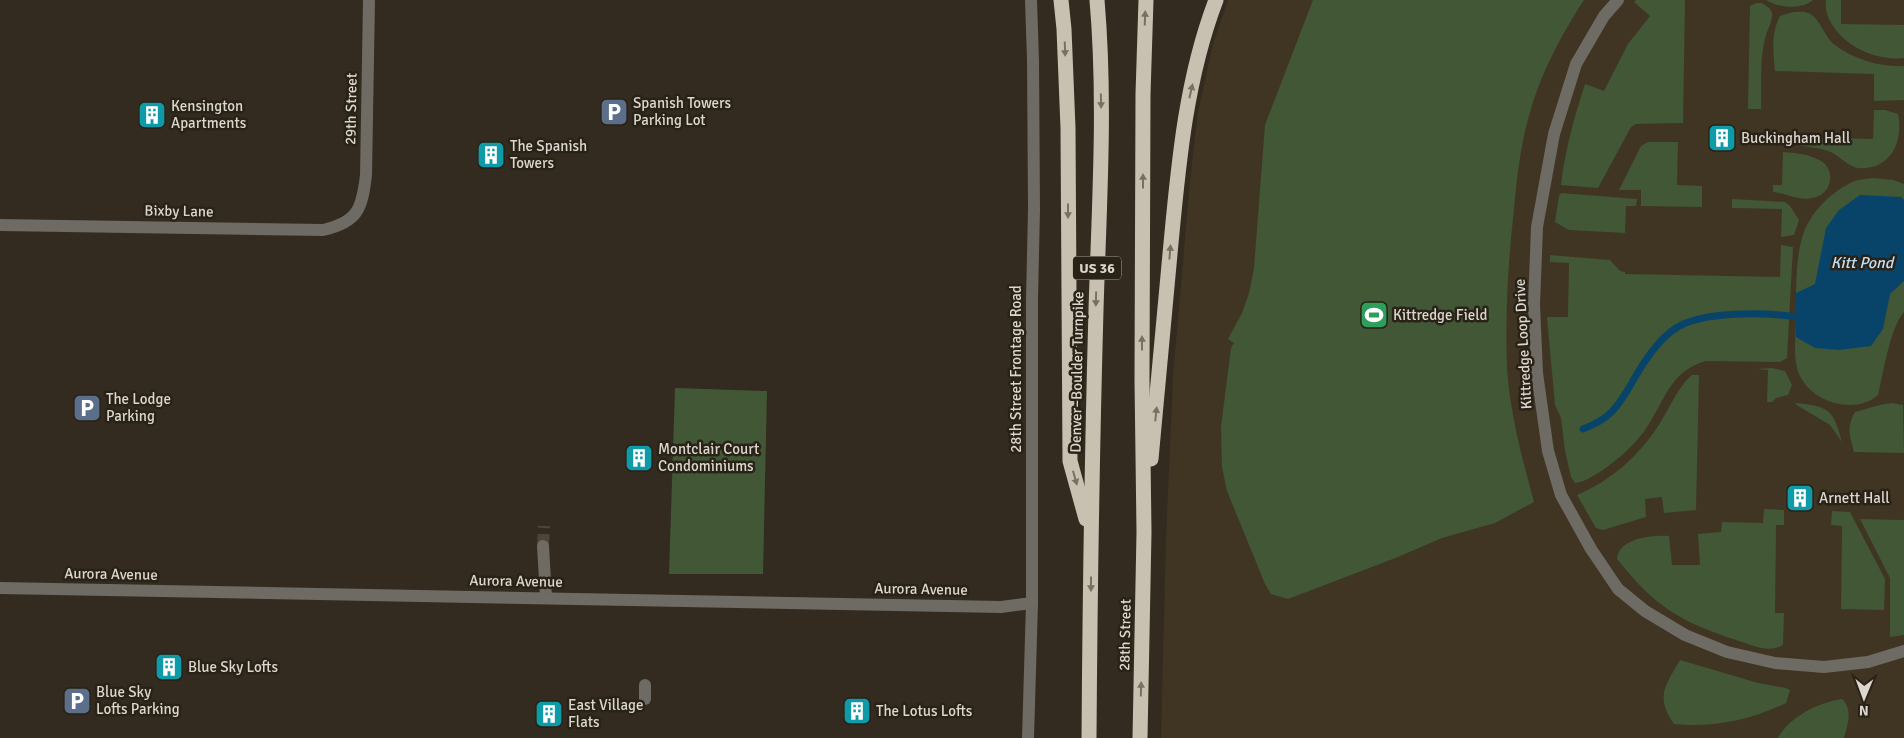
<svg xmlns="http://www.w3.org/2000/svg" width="1904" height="738" font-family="Signika,sans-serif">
  <rect width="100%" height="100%" fill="#332b1f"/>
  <polygon fill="#403523" points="1228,0 1904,0 1904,738 1161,738 1166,540 1173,376 1190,181 1198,112 1213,44"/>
  <g fill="#415735">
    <path d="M1313 0H1584C1563 32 1542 71 1531 109 1521 141 1517 176 1514 209 1508 262 1505 316 1507 368 1510 413 1522 458 1534 502L1495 523 1442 538 1398 557 1288 599 1271 594 1265 584 1227 491 1222 467 1221 427 1231 348 1234 343 1228 339 1242 313 1249 293 1254 268 1265 125Z"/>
    <path d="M1636 0H1685L1683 123 1636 124 1631 127 1598 188 1561 185C1565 150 1574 118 1585 84L1604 91 1628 44 1650 16 1634 2Z"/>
    <path d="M1766 0H1813C1801 10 1779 8 1766 0Z"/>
    <path d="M1826 0H1841V24L1904 25V58C1875 61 1842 46 1829 19 1826 12 1825 7 1826 0Z"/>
    <path d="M1757 3H1762C1766 6 1771 8 1772 13 1773 21 1768 28 1766 35 1759 58 1762 85 1761 109H1748L1750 6Z"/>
    <path d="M1793 12C1797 12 1804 11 1808 13 1819 16 1825 38 1835 45 1855 60 1880 67 1904 66V100L1874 101V74L1775 71C1773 52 1771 33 1780 16Z"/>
    <path d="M1874 110H1885L1898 114C1904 143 1889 171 1858 168 1848 167 1838 154 1828 151 1809 145 1788 147 1769 137L1873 139Z"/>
    <polygon points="1648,142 1678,142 1677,185 1702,186 1702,207 1641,206 1641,190 1619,190 1641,146"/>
    <path d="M1783 152C1796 153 1809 154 1821 161 1837 171 1831 196 1812 198 1799 201 1786 193 1773 192V185H1782Z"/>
    <path d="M1874 178 1893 180 1904 184V312C1890 328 1883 374 1878 395 1855 415 1813 403 1800 376 1792 359 1796 337 1796 319 1796 293 1795 259 1803 235 1810 212 1833 190 1855 181 1861 179 1867 179 1874 178Z"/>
    <polygon points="1561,193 1637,199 1636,206 1626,206 1625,233 1569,230 1555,222 1559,196"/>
    <polygon points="1732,199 1785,202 1790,206 1799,220 1794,235 1781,237 1782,209 1732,208"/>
    <path d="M1781 245 1793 247 1787 358 1780 362 1706 361C1669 371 1665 402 1645 430 1634 446 1618 459 1603 470 1594 475 1586 482 1575 483L1571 477 1565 451 1561 418 1555 405 1547 317H1568L1569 263 1550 262V255L1610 260 1620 271 1625 272V274L1780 277Z"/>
    <polygon points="1772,368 1785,371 1792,385 1788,395 1776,398 1772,402 1767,402 1768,370 1757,369"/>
    <path d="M1692 375H1699L1696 510 1664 513 1662 497 1645 499 1646 517 1603 530 1596 528 1577 495C1612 480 1640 455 1660 423 1671 406 1677 388 1692 375Z"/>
    <polygon points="675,388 767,391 763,574 669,574"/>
    <path d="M1797 403C1831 407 1833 410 1842 442L1830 425 1795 404Z"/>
    <path d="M1892 403 1903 405 1904 453 1854 452C1850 435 1846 428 1855 412 1868 409 1879 404 1892 403Z"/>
    <path d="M1764 509 1784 510V525H1776L1775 613H1784L1783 645C1768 653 1754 646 1739 641 1681 622 1656 608 1617 559 1619 538 1652 535 1669 536L1672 565H1700L1698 534 1721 532 1722 522 1763 523Z"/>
    <polygon points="1832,511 1850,512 1885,579 1884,610 1841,609 1842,526 1831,525"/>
    <polygon points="1860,519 1904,520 1904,635 1890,637 1890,578"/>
    <path d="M1680 660 1758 683 1786 688 1790 690 1786 703C1751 720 1714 728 1674 724 1655 697 1665 686 1680 660Z"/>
    <path d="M1842 699C1853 709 1848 725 1844 738H1778C1789 717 1819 702 1842 699Z"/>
  </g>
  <polygon fill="#08446a" points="1860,195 1901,197 1904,200 1904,281 1890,294 1883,329 1871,346 1839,350 1815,348 1796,337 1796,293 1815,284 1826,228 1839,210"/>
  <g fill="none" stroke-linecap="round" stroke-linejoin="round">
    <path stroke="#08446a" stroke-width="7" d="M1583 429C1615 417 1620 402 1637 374 1647 357 1659 339 1676 328 1702 311 1765 312 1796 317"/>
    <polyline stroke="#4c4539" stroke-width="12" stroke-dasharray="12 6" stroke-linecap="butt" points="543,546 544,526"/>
    <g stroke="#6e6a64" stroke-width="12">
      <polyline points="1618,0 1604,16 1576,64 1554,134 1537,227 1534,305 1537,373 1548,451 1561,495 1591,549 1618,589 1645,611 1685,635 1727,652 1775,663 1824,667 1868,662 1904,651"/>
      <path d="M0 225 323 230C358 222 362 209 366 175L369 0"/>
      <polyline points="543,546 546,597"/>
      <polyline points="0,588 1001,607 1032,603"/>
      <polyline points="645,699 645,685"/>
      <polyline points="1028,738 1032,603 1032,300 1034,209 1033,60 1031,0"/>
    </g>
    <g stroke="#c8c0b0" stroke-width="15">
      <polyline points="1061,0 1064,29 1068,128 1070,461 1086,519"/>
      <path d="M1151 459C1158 390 1164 322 1170 254 1178 169 1185 81 1216 0"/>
      <path d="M1089 738C1090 595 1092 453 1096 310 1099 207 1106 103 1097 0"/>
      <polyline points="1140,738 1144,532 1142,380 1143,94 1146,0"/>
    </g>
  </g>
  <defs><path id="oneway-solid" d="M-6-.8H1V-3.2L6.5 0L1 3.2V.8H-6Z" transform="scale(1.25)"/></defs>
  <g fill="#787163">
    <use href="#oneway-solid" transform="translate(1145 18) rotate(-88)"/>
    <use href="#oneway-solid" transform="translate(1065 49) rotate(88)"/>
    <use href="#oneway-solid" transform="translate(1191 91) rotate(-77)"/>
    <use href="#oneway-solid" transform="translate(1101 101) rotate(89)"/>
    <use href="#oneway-solid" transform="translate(1143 181) rotate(-90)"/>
    <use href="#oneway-solid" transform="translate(1068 211) rotate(90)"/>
    <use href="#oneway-solid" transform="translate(1170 252) rotate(-85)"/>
    <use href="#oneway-solid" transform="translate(1096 299) rotate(91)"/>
    <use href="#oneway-solid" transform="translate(1142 343) rotate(-90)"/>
    <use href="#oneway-solid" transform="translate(1156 414) rotate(-84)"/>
    <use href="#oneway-solid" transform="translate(1075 478) rotate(74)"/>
    <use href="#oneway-solid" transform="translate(1091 584) rotate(90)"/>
    <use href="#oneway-solid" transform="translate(1141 689) rotate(-89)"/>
  </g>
  <defs>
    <symbol id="parking-square" viewBox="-11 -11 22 22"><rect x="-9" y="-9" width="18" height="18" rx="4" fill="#5c6f8a" stroke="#292216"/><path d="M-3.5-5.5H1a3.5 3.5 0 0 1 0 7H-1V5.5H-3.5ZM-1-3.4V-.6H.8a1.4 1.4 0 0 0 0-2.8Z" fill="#fff"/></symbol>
    <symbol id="building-square" viewBox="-11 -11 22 22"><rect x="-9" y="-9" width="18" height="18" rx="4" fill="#0f9aa8" stroke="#292216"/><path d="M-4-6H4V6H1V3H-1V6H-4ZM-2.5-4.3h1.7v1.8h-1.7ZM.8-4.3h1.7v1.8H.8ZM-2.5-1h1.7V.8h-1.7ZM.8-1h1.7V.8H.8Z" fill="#fff"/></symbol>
    <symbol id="stadium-square" viewBox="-11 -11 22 22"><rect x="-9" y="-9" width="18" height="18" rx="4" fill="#2e9e5b" stroke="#292216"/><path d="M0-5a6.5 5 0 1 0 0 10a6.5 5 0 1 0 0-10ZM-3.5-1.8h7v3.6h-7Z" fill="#fff"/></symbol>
  </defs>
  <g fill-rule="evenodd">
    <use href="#parking-square" x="598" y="96" width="32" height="32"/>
    <use href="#building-square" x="136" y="99" width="32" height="32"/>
    <use href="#building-square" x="1706" y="122" width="32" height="32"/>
    <use href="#building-square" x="475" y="139" width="32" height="32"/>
    <use href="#stadium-square" x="1358" y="299" width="32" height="32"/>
    <use href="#parking-square" x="71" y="392" width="32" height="32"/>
    <use href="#building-square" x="623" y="442" width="32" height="32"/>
    <use href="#building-square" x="1784" y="482" width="32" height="32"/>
    <use href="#building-square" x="153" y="651" width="32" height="32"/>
    <use href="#parking-square" x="61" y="685" width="32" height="32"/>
    <use href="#building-square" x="841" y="695" width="32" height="32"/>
    <use href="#building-square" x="533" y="698" width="32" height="32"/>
  </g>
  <g text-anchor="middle" stroke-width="5" stroke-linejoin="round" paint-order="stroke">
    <rect fill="#292216" stroke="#a6a097" stroke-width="1" x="1073" y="256.5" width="48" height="23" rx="4"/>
    <g font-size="14" font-weight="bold" fill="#dbd6ce">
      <text x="1097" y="273">US 36</text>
    </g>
    <g font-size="15" fill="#dbd6ce" stroke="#292216" text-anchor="start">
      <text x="633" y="108">Spanish Towers<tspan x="633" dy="17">Parking Lot</tspan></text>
      <text x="171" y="111">Kensington<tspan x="171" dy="17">Apartments</tspan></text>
      <text x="1741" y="143">Buckingham Hall</text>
      <text x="510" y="151">The Spanish<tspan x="510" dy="17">Towers</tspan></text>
      <text x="1393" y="320">Kittredge Field</text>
      <text x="106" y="404">The Lodge<tspan x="106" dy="17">Parking</tspan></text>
      <text x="658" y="454">Montclair Court<tspan x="658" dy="17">Condominiums</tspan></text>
      <text x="1819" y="503">Arnett Hall</text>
      <text x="188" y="672">Blue Sky Lofts</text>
      <text x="96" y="697">Blue Sky<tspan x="96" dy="17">Lofts Parking</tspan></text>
      <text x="568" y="710">East Village<tspan x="568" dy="17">Flats</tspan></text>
      <text x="876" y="716">The Lotus Lofts</text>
    </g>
    <g font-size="15" fill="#dbd6ce" stroke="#292216">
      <text transform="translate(351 109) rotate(-89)" y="5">29th Street</text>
      <text transform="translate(179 211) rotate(1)" y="5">Bixby Lane</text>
      <text transform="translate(1523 344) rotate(-93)" y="5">Kittredge Loop Drive</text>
      <text transform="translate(1016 369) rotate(-90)" y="5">28th Street Frontage Road</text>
      <text transform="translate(1077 372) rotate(-89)" y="5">Denver–Boulder Turnpike</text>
      <text transform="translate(111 574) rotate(1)" y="5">Aurora Avenue</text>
      <text transform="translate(516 581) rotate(1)" y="5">Aurora Avenue</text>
      <text transform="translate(921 589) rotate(1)" y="5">Aurora Avenue</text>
      <text transform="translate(1125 635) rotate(-89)" y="5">28th Street</text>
    </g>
    <g font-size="16" font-style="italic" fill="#c0def6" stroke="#292216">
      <text x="1862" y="268">Kitt Pond</text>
    </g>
  </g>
  <g transform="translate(1864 698) rotate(181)" stroke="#292216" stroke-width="4" paint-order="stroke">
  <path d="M0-4L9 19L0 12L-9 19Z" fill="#dbd6ce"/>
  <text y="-8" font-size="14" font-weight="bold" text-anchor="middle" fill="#dbd6ce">N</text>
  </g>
</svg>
